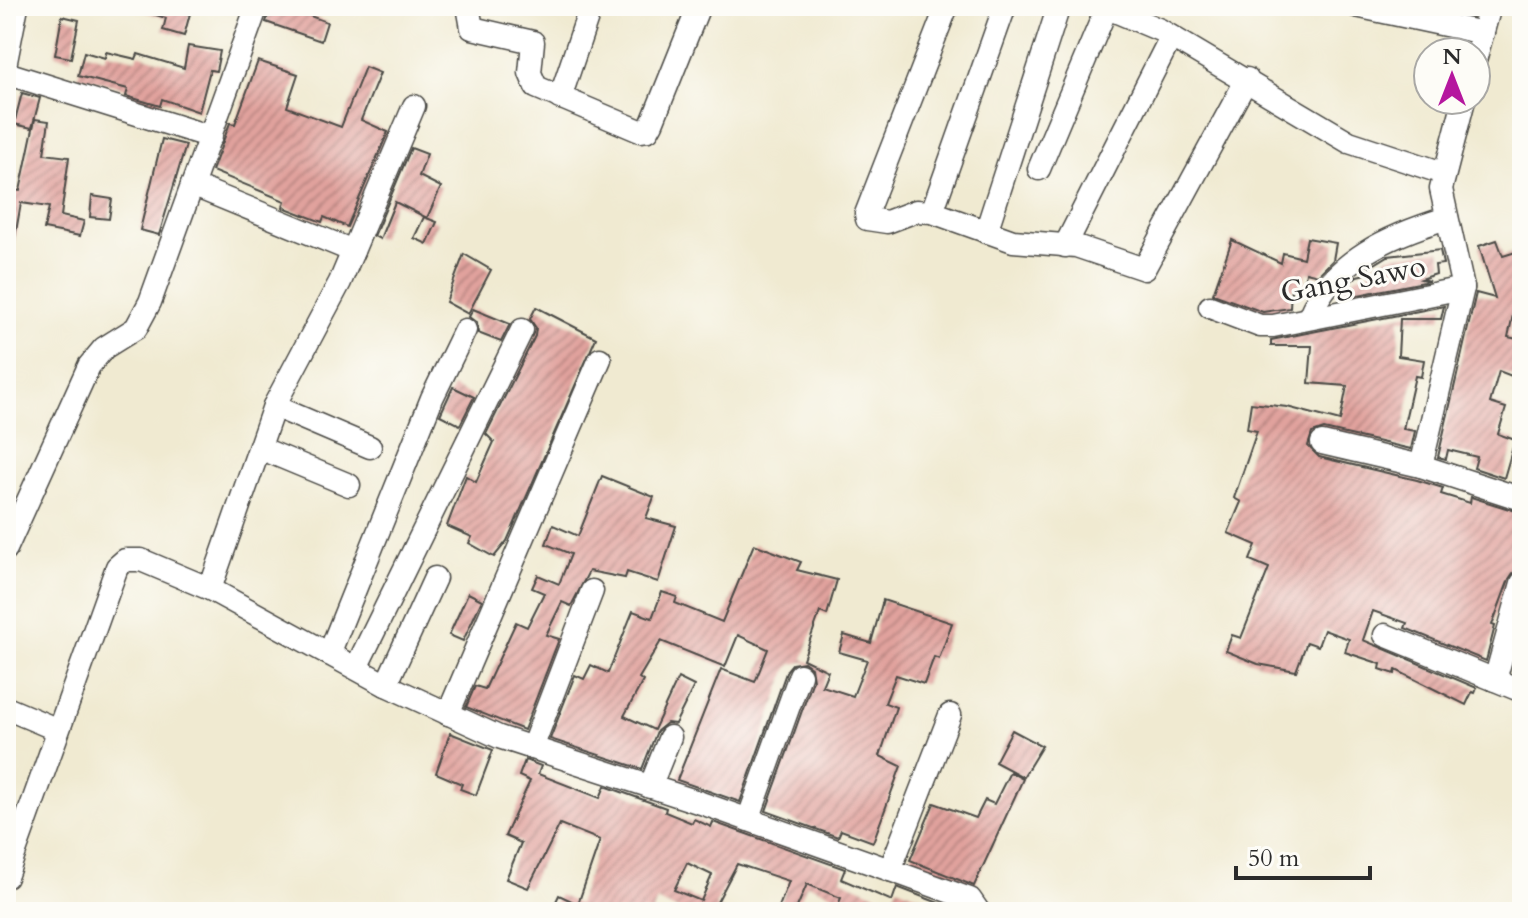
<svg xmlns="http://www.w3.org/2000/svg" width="1528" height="918" font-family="Cardo,serif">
  <defs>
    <pattern id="building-hatch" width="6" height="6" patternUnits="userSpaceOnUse" patternTransform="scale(2)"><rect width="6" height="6" fill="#e1a29d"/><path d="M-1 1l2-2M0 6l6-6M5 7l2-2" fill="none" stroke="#b78480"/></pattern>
  </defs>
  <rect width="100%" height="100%" fill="#fdfcf7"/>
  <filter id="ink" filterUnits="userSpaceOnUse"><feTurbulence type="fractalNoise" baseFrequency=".0125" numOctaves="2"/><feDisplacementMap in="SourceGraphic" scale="16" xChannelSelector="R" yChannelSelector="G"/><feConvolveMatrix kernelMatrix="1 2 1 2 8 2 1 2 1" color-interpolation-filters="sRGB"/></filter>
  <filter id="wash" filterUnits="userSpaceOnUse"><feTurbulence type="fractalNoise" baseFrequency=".006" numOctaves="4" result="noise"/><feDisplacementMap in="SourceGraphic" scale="32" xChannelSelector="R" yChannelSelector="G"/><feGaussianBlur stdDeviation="1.8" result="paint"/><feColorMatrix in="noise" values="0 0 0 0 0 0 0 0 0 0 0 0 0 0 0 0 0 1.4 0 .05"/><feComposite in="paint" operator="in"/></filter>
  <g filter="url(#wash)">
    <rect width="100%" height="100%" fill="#f0ead1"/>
    <g id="blocks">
      <g fill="url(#building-hatch)" fill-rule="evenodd">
        <polygon points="139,6 192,6 184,36 163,30 166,18 139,10"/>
        <polygon points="271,6 314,6 310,16 327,22 321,41 266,22"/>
        <polygon points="62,16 79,20 71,58 55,55"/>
        <polygon points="188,46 220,51 216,71 210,70 199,112 162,99 160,106 126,96 128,89 78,76 84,52 105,58 106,52 136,59 138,54 184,68"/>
        <polygon points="258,61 298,74 287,107 341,127 365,67 380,73 361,120 388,132 347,227 324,217 322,222 283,207 285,201 212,171 230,123 235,124"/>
        <polygon points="22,93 40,98 32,128 14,124"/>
        <polygon points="35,119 49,121 44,154 69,157 61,216 84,221 80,236 44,229 49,207 21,203 14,243 6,243 6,189 20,191"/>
        <polygon points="162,139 186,145 159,235 140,230"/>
        <polygon points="411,148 427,154 419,176 441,187 427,218 395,202 380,239 374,236"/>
        <polygon points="92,196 112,199 109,219 90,217"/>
        <polygon points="424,217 437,222 427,244 414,238"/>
        <polygon points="1307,238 1336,243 1333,260 1318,275 1306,272 1303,290 1291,288 1290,308 1263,312 1213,294 1232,240 1281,263 1283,253 1303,258"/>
        <polygon points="1497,240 1503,256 1522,250 1522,275 1508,337 1522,340 1522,380 1499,371 1490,403 1506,408 1498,434 1515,440 1504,478 1474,468 1477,457 1448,450 1446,459 1438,457 1476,293 1495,298 1479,246"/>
        <polygon points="1440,250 1443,264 1435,265 1436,274 1421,279 1429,281 1343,298 1343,289 1357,276 1370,273 1370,267 1388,256"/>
        <polygon points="464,254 491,270 468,314 446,302"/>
        <polygon points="1444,306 1441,319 1400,319 1398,356 1424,360 1421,377 1415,376 1403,429 1415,431 1411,449 1324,429 1312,433 1308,446 1319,457 1417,480 1443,488 1441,494 1470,503 1471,497 1522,513 1522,569 1513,573 1509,579 1492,625 1495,626 1486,661 1405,628 1407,623 1373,611 1363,640 1477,688 1475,693 1472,692 1466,705 1396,670 1395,674 1380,669 1381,664 1345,652 1349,639 1324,630 1318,646 1307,642 1296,671 1258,664 1226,651 1232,635 1241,638 1269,568 1250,560 1256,545 1228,533 1241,502 1234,498 1257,431 1247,429 1251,403 1287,407 1340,421 1347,386 1309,383 1312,346 1271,346 1271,340"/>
        <polygon points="536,307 596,338 507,541 494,557 469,543 472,537 447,526 466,476 476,482 494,442 486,434 535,336 536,328 530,319"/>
        <polygon points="473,309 510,324 501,342 478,333 477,323 469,317"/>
        <polygon points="453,387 474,397 460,425 440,415"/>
        <polygon points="602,476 654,497 646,518 676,526 658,582 627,572 625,578 589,571 571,606 562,602 546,635 559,639 524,730 466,707 475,686 485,689 516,622 527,627 544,593 532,588 538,575 559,584 571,554 546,544 553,525 578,536"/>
        <polygon points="754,544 801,562 797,570 837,580 827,615 820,612 803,659 828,671 822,686 853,696 867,660 839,652 844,635 871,643 883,600 952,623 939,659 934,657 924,684 896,675 885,703 896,707 880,756 901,766 873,842 841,830 838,837 766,811 813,680 811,667 804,662 792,664 787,670 740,802 677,780 721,669 755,682 768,649 738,635 725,667 661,641 639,678 643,681 624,716 654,730 678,678 694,686 675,724 667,723 657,731 642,769 550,739 575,675 584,679 591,665 608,673 633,611 652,618 662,592 677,597 675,603 722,622"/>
        <polygon points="468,593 482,600 463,641 449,635"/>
        <polygon points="1012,730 1042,746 1023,777 995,762"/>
        <polygon points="450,733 493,750 476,795 460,789 462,784 436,773"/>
        <path d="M525 760 541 766 538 774 600 798 605 786 666 808 665 812 692 823 694 819 711 827 713 822 845 869 841 879 892 901 897 887 962 912H835L841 898 807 884 795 912H777L789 881 737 864 715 906 728 912H682L657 901 652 912H551L559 895 578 904 600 840 560 824 528 888 506 879 521 843 505 836 530 781 519 776ZM687 863 712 875 701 901 674 890Z"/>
        <polygon points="1010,772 1023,779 974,886 910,860 934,803 976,818 985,800 994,804"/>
      </g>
    </g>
  </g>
  <g filter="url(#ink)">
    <use href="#blocks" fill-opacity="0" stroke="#494844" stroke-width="2"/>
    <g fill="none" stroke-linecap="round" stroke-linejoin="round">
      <defs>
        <g id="minor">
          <polyline points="468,6 472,28 533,42 530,73 536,87 640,131 648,130 652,123 699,6"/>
          <polyline points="947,6 866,214 867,219 887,222 916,211 932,212 1013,241 1076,246 1144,269 1247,79"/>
          <polyline points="1103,6 1160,30 1349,142 1443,173"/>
          <polyline points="1356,6 1483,33"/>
          <polyline points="1476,57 1490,6"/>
          <polyline points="6,61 17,6"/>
          <polyline points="6,73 211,137"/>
          <polyline points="560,98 591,6"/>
          <polyline points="1039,169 1107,7"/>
          <polyline points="192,185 353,251"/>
          <polyline points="932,212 1005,6"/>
          <polyline points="986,232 1059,6"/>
          <polyline points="1065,246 1171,37"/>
          <polyline points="1210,307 1260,326 1273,326 1463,288"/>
          <path d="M1309 317C1332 260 1391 235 1447 218"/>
          <polyline points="274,406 370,447"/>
          <polyline points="1322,443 1421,466 1522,499"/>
          <polyline points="260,448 349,485"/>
          <polyline points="1421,466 1463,288 1441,189 1464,100"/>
          <polyline points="6,549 89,366 104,348 136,328 150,302 257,6"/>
          <polyline points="210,589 274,406 340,282 414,106"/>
          <polyline points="1385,635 1522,691"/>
          <polyline points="329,654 432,398 465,330"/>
          <polyline points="356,668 522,330"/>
          <polyline points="1495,680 1522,583"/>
          <polyline points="386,685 435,578"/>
          <polyline points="6,708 58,730"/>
          <polyline points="448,714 600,359"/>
          <polyline points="532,748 592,591"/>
          <polyline points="650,787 670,737"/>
          <polyline points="748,820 800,675"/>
          <polyline points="890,870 950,715"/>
          <polyline points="6,877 117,567 125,560 141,560 210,589 386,685 499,737 701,803 890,870 970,899 979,912"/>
        </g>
      </defs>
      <use href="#minor" stroke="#494844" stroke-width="25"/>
      <use href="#minor" stroke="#fff" stroke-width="22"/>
    </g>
  </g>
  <g text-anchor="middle" stroke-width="6" stroke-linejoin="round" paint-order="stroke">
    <g font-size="30" fill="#2b2b2b" stroke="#fdfcf7">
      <text transform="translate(1353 279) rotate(-11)" y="10">Gang Sawo</text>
    </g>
  </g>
  <rect width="1528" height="918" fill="none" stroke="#fdfcf7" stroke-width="32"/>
  <g transform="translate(1452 76)"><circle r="38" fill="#fdfcf7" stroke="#a9a8a5" stroke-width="2"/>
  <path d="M0-6L14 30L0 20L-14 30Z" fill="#b5179e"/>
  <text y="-12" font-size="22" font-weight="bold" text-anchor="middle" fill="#2b2b2b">N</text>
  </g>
  <path d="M1236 866v12h134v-12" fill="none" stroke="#2b2b2b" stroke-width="4"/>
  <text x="1248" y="866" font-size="24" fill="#2b2b2b" stroke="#fdfcf7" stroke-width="6" paint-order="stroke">50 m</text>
</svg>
